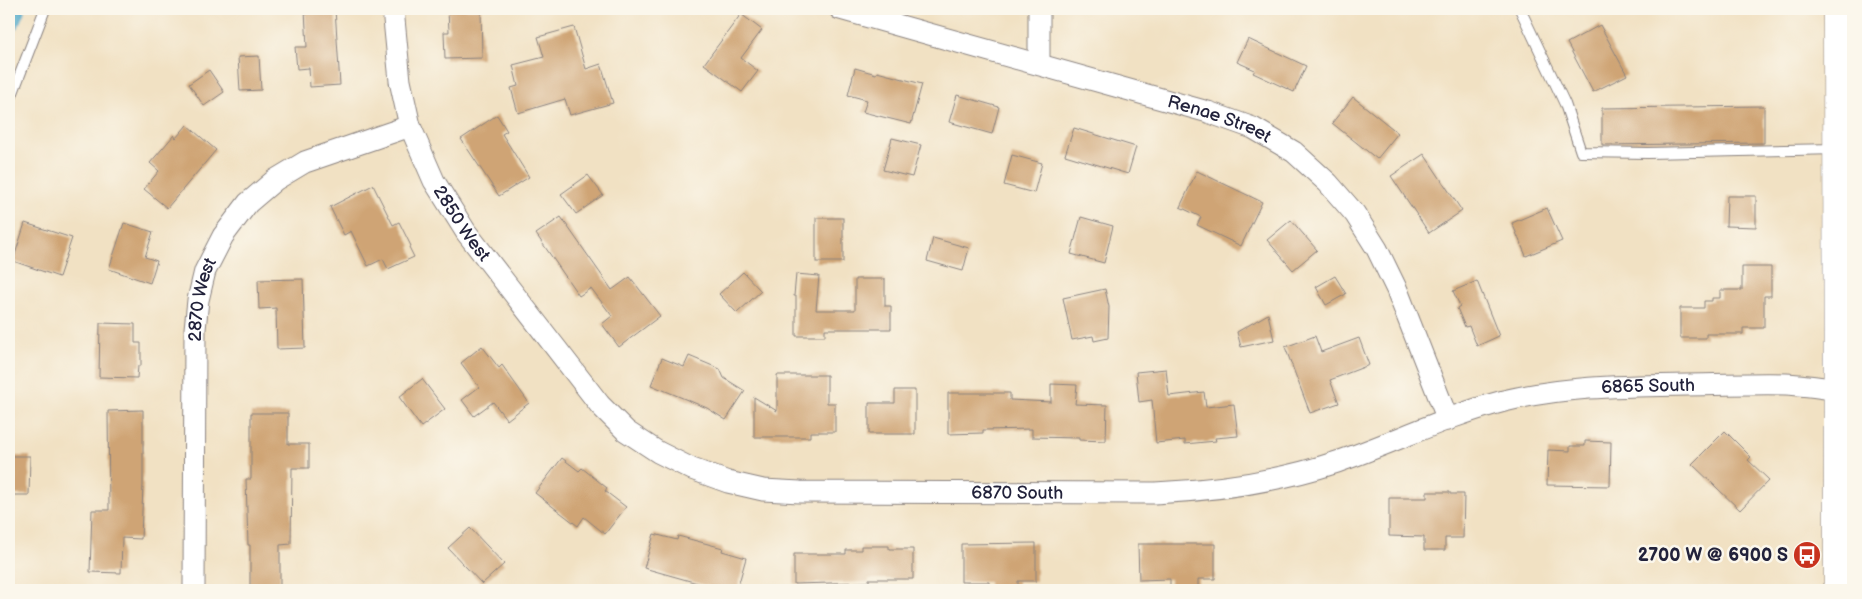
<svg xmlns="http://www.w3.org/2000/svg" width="1862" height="599" font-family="'Balsamiq Sans',sans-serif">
  <rect width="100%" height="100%" fill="#fbf7ec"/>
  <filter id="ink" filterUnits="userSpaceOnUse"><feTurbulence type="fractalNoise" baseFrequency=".02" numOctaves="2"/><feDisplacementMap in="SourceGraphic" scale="10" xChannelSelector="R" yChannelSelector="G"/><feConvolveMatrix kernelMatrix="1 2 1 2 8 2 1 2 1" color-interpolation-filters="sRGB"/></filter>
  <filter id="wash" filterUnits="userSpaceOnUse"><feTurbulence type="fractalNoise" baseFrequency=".0096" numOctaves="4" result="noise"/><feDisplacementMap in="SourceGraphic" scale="20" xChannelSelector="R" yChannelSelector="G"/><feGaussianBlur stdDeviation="1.12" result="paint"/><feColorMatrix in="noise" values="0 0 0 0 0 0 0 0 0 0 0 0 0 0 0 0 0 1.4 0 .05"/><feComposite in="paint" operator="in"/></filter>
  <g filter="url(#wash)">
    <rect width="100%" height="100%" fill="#f1e1c3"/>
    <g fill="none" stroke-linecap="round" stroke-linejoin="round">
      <polyline stroke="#49a6c7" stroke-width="22" points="9,21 14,9"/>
    </g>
    <g id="blocks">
      <g fill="#cfa474">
        <polygon points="335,9 340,85 310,87 309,68 297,69 295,47 307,47 305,11"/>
        <polygon points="448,9 481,9 482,58 445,59 444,32 449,32"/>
        <polygon points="741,14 762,30 741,58 758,71 742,92 704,64"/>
        <polygon points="1600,25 1627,75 1593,92 1567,43"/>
        <polygon points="574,27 586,69 601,64 613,103 570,115 565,99 518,113 511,88 518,86 513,65 544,57 538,37"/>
        <polygon points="1248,39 1306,66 1294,92 1253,73 1255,70 1237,62"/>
        <polygon points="259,56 261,90 240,91 238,57"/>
        <polygon points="855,68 876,74 877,72 922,84 911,124 863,112 867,100 848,95"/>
        <polygon points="209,70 224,92 204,106 189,84"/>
        <polygon points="957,95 999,107 992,134 949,122"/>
        <polygon points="1353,97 1398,133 1377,159 1332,123"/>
        <polygon points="1764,106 1764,143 1602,145 1602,108"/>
        <polygon points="497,115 507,131 502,134 529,177 499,196 461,139"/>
        <polygon points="187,125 216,150 167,208 144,189 159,171 150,163 174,135 176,138"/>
        <polygon points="1074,128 1136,147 1128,174 1065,155"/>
        <polygon points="892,138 921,145 912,177 883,170"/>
        <polygon points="1424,154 1462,211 1429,233 1391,176"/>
        <polygon points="1012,155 1042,163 1034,193 1004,185"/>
        <polygon points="1197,171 1262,202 1241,246 1197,225 1201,217 1180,207"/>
        <polygon points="588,175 603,195 576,214 561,194"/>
        <polygon points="373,185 393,225 399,222 411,246 409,247 414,257 388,269 383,259 368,266 351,231 344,235 330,207"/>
        <polygon points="1727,196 1756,196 1756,227 1726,226"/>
        <polygon points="1547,208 1562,241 1526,256 1512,223"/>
        <polygon points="561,217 612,290 630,277 660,316 619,347 602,324 612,316 591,288 579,296 536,234"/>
        <polygon points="1081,217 1113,226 1104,263 1071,254"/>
        <rect x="816" y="218" width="27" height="44"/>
        <polygon points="1291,220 1317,250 1293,270 1267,240"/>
        <polygon points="25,223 72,238 59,277 13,261"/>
        <polygon points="124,223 153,232 145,257 157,261 150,283 109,269"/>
        <polygon points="933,238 969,248 963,271 927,261"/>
        <polygon points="1742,267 1771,267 1771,296 1764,296 1764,328 1743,328 1743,334 1706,334 1706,338 1680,338 1680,308 1704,308 1704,301 1712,301 1712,298 1720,298 1720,290 1742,290"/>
        <polygon points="743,272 761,291 737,313 719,294"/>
        <polygon points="796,274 819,276 816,310 855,310 855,279 885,279 885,306 891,306 891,329 825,329 825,336 796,336 796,296 794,296"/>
        <polygon points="1335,276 1346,294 1326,305 1316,287"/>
        <polygon points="303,279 305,348 277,349 276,308 259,309 258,280"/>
        <polygon points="1477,281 1499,336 1477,346 1469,326 1465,327 1457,308 1460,306 1453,291"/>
        <polygon points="1105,289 1109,307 1108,338 1094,341 1093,336 1072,340 1063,298"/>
        <polygon points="1268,314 1274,340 1241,347 1237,332"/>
        <polygon points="100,323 135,324 135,343 141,343 141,366 138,366 137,378 99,377"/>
        <polygon points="1315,336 1321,352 1359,338 1369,365 1330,380 1339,403 1310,413 1285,347"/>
        <polygon points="482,346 499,368 502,365 529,403 507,420 493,402 474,416 462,400 479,387 461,363"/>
        <polygon points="689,356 720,369 724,378 745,391 726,420 707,408 651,385 662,358 684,367"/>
        <polygon points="1166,369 1169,396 1204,392 1206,407 1234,404 1238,436 1215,438 1216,441 1185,444 1185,440 1156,443 1152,400 1139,402 1136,372"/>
        <polygon points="777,375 827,375 827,403 835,403 835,432 810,432 810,437 754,437 754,397 777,411"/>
        <polygon points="422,379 445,409 421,427 399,397"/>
        <polygon points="1051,384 1077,385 1075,404 1107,405 1106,441 1079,440 1079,438 1032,437 1032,429 983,430 983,433 948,434 948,393 1010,393 1010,400 1051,402"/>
        <polygon points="895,390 915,390 915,434 869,434 869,403 895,403"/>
        <polygon points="143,410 143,484 141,539 122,538 121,573 90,572 92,510 109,510 108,411"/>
        <polygon points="251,413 288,413 288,444 309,444 309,468 292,468 291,544 280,545 280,590 250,590 250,545 248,545 246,479 251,479"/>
        <polygon points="1725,431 1751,457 1748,460 1769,480 1740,510 1692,464"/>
        <polygon points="1585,441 1611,442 1610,486 1547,485 1548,450 1570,451 1570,446 1585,446"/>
        <polygon points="9,456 30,456 29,495 9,495"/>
        <polygon points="562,458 579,471 582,468 607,488 605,491 626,507 605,534 584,517 578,526 535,493"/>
        <polygon points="1427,492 1450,492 1450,494 1464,494 1463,538 1445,538 1445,550 1424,550 1424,537 1389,536 1389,498 1427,498"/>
        <polygon points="470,528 504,564 482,584 448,548"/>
        <polygon points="654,534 677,540 678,536 723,548 722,551 746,558 737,590 707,590 708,586 644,568"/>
        <polygon points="1036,543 1036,581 1018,581 1018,590 989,590 989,582 961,582 961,544"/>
        <polygon points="1138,544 1215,544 1215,579 1198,579 1198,589 1170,590 1170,579 1139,580"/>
        <polygon points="861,546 889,546 889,549 913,549 913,579 869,579 869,582 794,584 794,554 846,554 846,550 861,550"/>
      </g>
    </g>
  </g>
  <g filter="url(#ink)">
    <use href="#blocks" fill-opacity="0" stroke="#8a827f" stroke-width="1"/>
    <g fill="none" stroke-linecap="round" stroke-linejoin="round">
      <defs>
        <g id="service">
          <polyline points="1520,9 1565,104 1581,152 1648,153 1837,149"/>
          <polyline points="9,103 45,9"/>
        </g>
        <g id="minor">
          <path id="s1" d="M393 9 400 81 410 126 434 181 466 232 600 405 626 431 658 452 692 469 728 482 763 490 800 492 1155 493C1218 490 1277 482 1337 462 1393 443 1446 416 1504 401 1564 386 1625 386 1687 385 1720 385 1753 383 1786 384 1808 385 1831 389 1853 392"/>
          <path id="s2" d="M840 9 1208 112 1253 128 1294 152 1328 183 1355 214 1377 249 1397 290 1448 420"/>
          <polyline points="1039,9 1039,64"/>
          <path id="s3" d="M194 590 195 329 198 300 205 271 223 236 248 203 275 180 305 162 410 126"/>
        </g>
        <polyline id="secondary" points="1837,9 1838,590"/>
      </defs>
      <use href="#service" stroke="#8a827f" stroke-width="12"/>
      <use href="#minor" stroke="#8a827f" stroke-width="23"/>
      <use href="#secondary" stroke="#8a827f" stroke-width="29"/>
      <use href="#service" stroke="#fff" stroke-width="10"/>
      <use href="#minor" stroke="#fff" stroke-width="21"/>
      <use href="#secondary" stroke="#fff" stroke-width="28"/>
    </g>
  </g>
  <defs>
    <symbol id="bus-disc" viewBox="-11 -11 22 22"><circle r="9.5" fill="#c8321e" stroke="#fbf7ec"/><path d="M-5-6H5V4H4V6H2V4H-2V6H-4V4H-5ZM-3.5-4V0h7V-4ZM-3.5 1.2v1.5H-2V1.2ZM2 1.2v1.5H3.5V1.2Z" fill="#fff"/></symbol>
  </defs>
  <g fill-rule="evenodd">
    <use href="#bus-disc" x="1791" y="539" width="32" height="32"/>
  </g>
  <g text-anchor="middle" stroke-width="5" stroke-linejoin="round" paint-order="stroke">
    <g font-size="18" fill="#22223b" stroke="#fbf7ec">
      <text dy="6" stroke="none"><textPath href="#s2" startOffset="395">Renae Street</textPath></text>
      <text dy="6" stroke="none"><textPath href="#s1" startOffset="229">2850 West</textPath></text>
      <text dy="6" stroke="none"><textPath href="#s3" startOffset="291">2870 West</textPath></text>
      <text dy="6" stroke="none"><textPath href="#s1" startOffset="1545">6865 South</textPath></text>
      <text dy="6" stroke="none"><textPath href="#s1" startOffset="899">6870 South</textPath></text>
    </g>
    <g font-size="18" font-weight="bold" fill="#22223b" stroke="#fbf7ec" text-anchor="end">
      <text x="1788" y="561">2700 W @ 6900 S</text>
    </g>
  </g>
  <rect width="1862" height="599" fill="none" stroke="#fbf7ec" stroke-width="30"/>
</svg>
